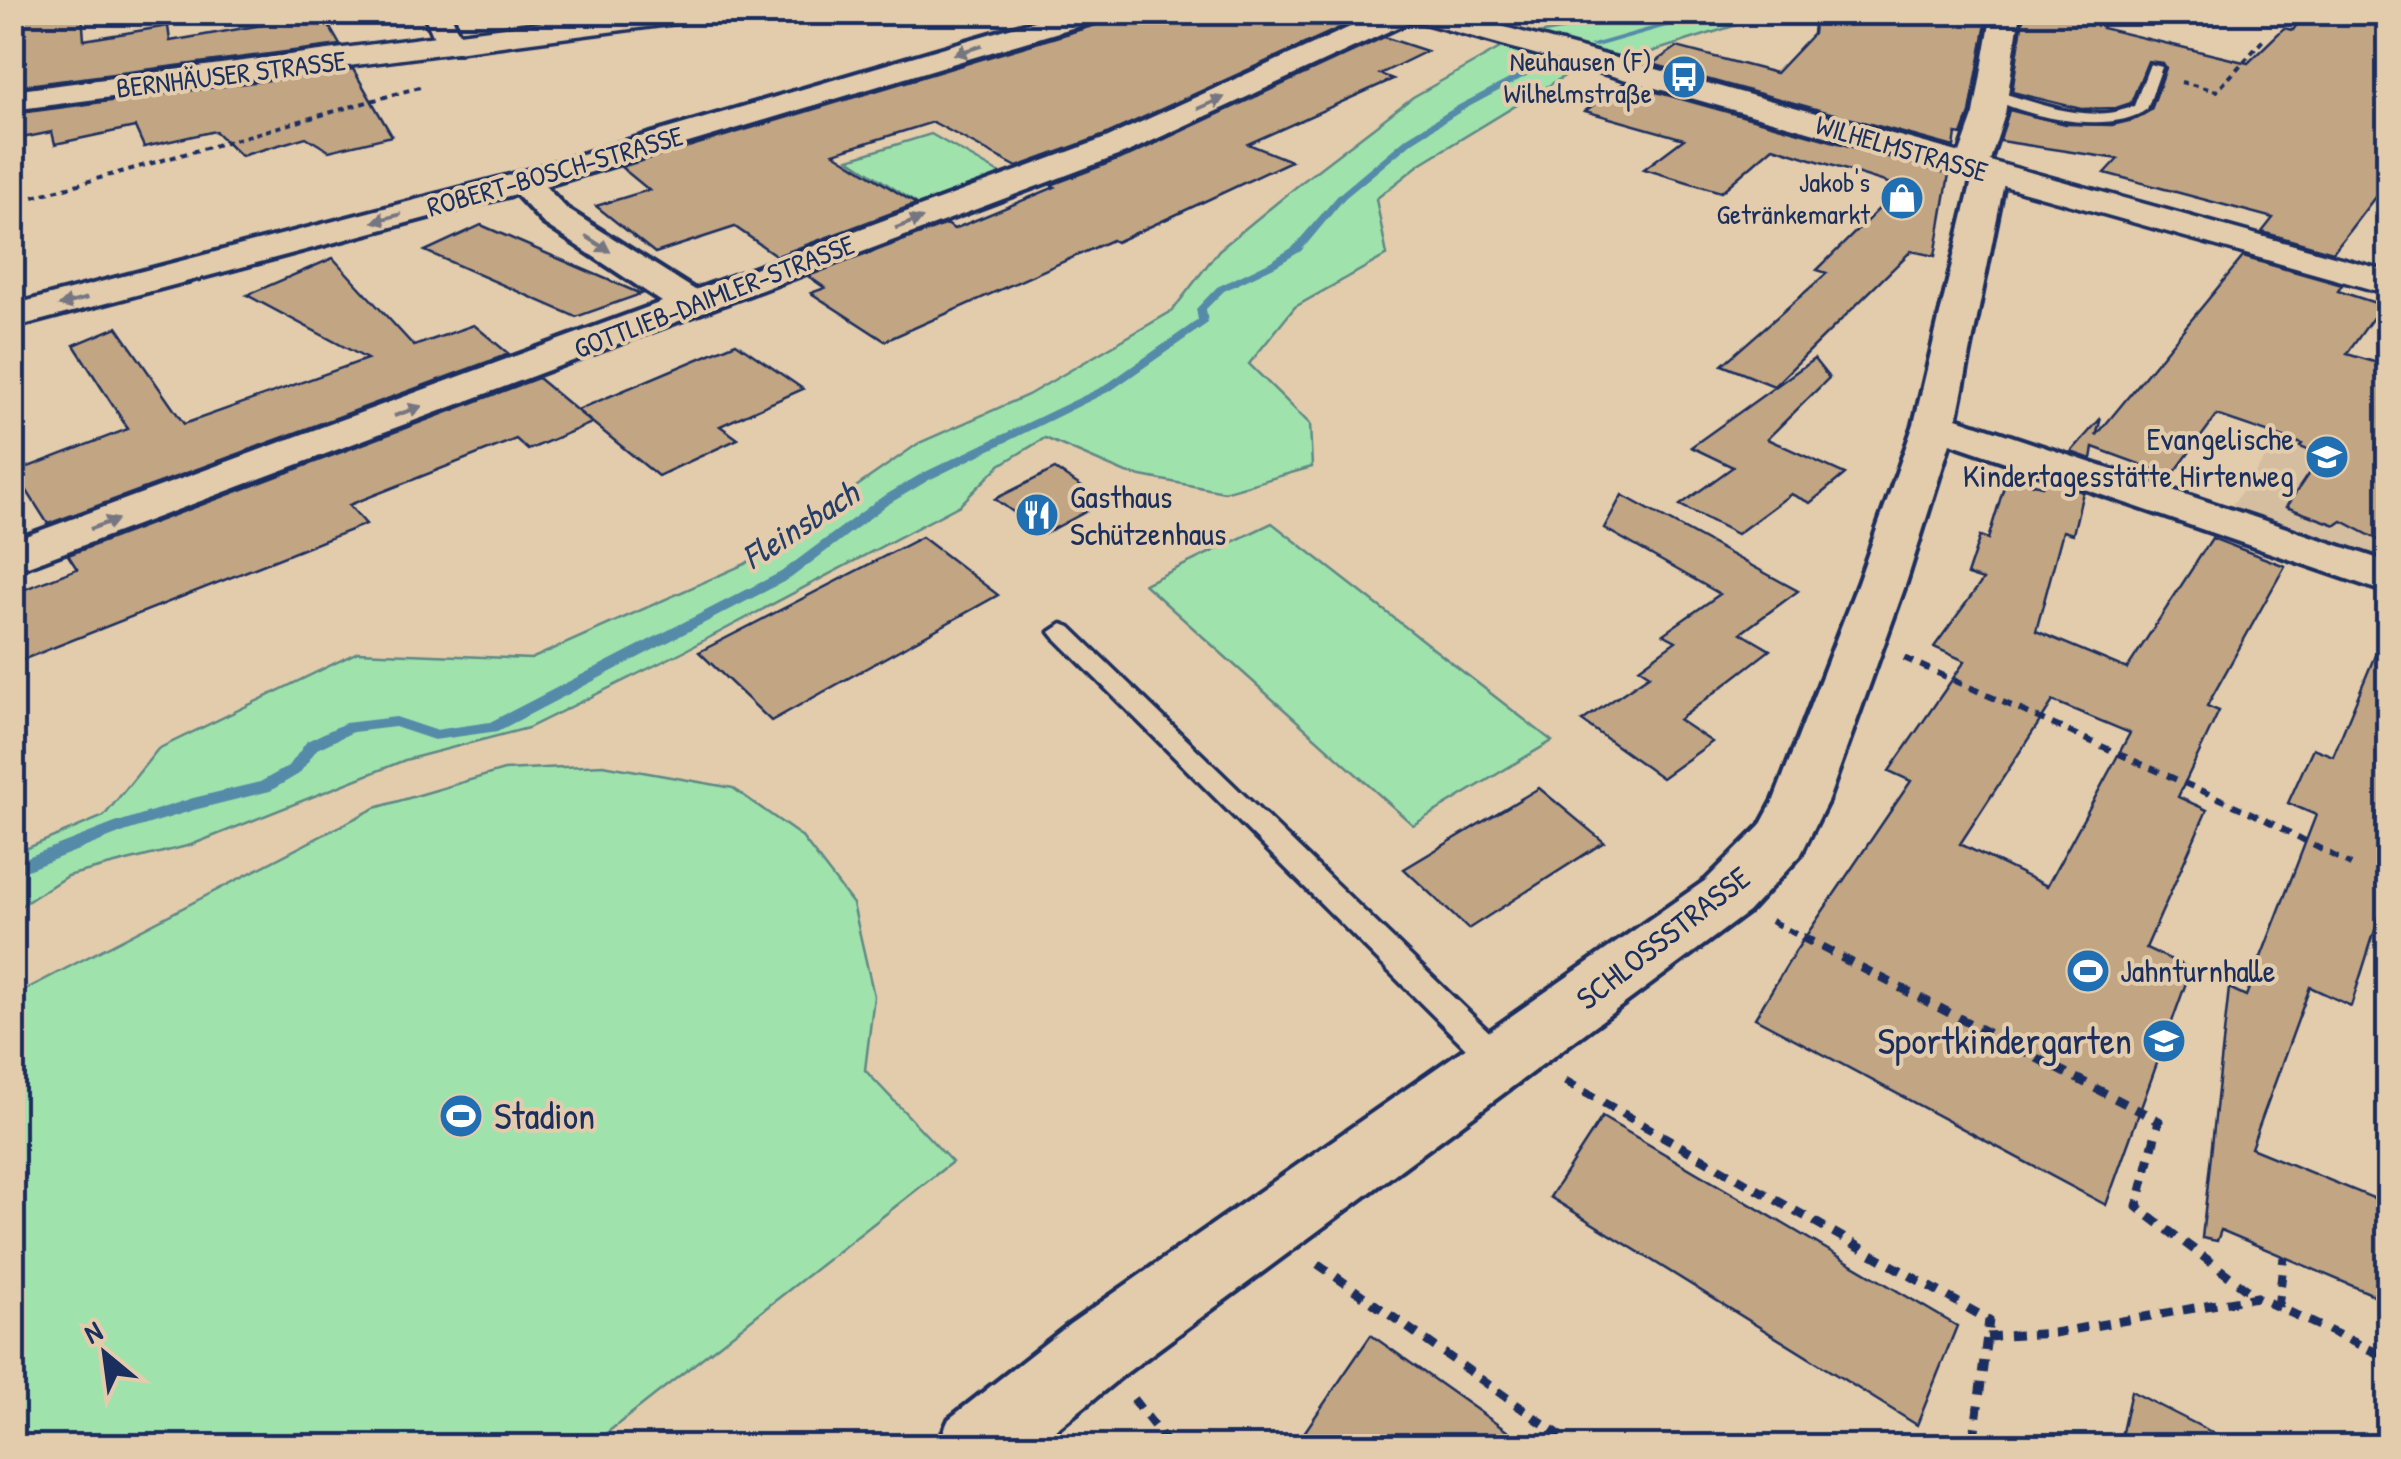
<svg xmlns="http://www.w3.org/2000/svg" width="2401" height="1459" font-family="'Patrick Hand',sans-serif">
  <rect width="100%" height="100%" fill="#e3ccac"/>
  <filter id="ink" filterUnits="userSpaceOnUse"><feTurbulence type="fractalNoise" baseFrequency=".01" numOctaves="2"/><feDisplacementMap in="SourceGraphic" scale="20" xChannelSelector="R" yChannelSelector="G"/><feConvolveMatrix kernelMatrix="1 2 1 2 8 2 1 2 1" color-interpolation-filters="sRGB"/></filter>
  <g filter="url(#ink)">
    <polygon fill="#d5bd9f" points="2315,387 2388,409 2388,560 2232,505"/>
    <g fill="#a0e2ac" stroke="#5e8885" stroke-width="2.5">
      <polygon points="1657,13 1761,13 1746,22 1623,61 1532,35"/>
      <polygon points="1507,44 1581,66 1420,164 1376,199 1387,255 1295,307 1249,364 1310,424 1312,467 1224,492 1126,473 1045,438 1000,465 960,505 682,652 528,728 405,760 191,845 67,876 13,911 13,854 104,816 158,749 358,652 531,659 745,564 919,443 1028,395 1172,311 1219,250 1307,178 1413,97"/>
      <polygon points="931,134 1008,178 928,211 849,159"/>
      <polygon points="1272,523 1552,741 1413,825 1144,584"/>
      <polygon points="603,765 733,788 801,836 853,904 874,996 865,1070 952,1162 590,1446 13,1446 13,996 375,808 504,770"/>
    </g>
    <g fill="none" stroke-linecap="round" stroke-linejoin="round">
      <g fill="#558ba8" fill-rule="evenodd">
        <polygon points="1704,12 1719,12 1596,47 1589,45"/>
        <polygon points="1538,64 1545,66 1465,109 1414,141 1345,198 1301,251 1276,266 1224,291 1206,309 1208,323 1112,390 929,480 887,505 791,578 498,731 434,740 395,727 353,732 317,749 299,774 270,791 194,810 127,831 12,876 12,863 115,823 193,798 260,782 289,766 307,741 345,723 396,717 435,730 490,722 781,572 879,499 921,474 1104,386 1198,320 1196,309 1217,287 1269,262 1293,247 1339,194 1407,137 1459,105"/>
      </g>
    </g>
    <g fill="#c2a583" stroke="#1b2f5e" stroke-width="2.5" fill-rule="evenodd">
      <polygon points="66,12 82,12 84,40 168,26 170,41 262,25 259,12 321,12 340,45 12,87 12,21"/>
      <polygon points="1112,12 1307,12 1346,25 1105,135 1017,167 933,122 834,153 916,204 777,256 735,227 655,253 596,206 649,190 621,167 1106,22"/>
      <polygon points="1815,12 1988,12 1970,113 1962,135 1956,134 1954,147 1652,64 1677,47 1776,73 1813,34"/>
      <polygon points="2024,12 2110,12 2102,28 2248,63 2284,28 2293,30 2306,12 2388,12 2388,180 2333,252 2262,232 2273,218 2105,173 2118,159 2000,141 2009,110 2066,124 2112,125 2133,120 2151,110 2166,68 2163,63 2148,61 2131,103 2116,108 2081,109 2012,92"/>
      <polygon points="1384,37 1427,51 1380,74 1393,79 1248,144 1291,161 1171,217 1116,242 1112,240 885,341 811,293 825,288 808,276 947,224 954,229 1055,187 1051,185 1130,155"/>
      <polygon points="353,69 392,136 329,151 306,137 241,156 215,131 144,147 135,127 55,144 52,132 12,140 12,114"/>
      <polygon points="1624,83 1949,174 1935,256 1911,251 1774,386 1722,365 1827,273 1817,270 1901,187 1773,147 1721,192 1644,169 1684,139 1585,111"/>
      <polygon points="481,225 520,242 641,294 576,317 425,251"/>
      <polygon points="2243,257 2342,285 2338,291 2382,305 2347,354 2388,366 2388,545 2342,521 2336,525 2286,507 2321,455 2300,447 2302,444 2217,415 2172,476 2093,447 2091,459 2071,452 2101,418 2096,436"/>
      <polygon points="333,258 414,346 474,325 509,354 48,524 15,472 128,429 74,345 117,327 184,424 367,359 247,295"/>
      <polygon points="736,343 803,389 720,426 738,439 658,476 577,410"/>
      <polygon points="1814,359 1829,378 1767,439 1845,474 1810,503 1791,494 1737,534 1680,505 1733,467 1691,447"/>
      <polygon points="538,378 592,423 528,450 516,439 349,505 366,524 12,664 12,594 77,569 68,555"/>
      <polygon points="1055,469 1104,502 1044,534 995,499"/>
      <path d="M2007 477 2042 486 2048 480 2083 492 2073 534 2063 531 2036 631 2127 669 2212 538 2285 566 2207 706 2219 711 2178 797 2207 810 2146 948 2191 969 2106 1205 1755 1018 1795 952 1911 781 1889 771 1965 661 1934 647 1983 580 1967 575 1980 536 1988 539ZM2053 701 2130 733 2047 886 1960 844Z"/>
      <polygon points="1622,495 1798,591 1741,633 1770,650 1679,720 1712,742 1662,778 1582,721 1650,675 1639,668 1676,641 1663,634 1720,594 1604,528"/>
      <polygon points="922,537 998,595 771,721 699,652"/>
      <polygon points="2388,624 2388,889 2351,1006 2310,987 2251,1148 2388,1204 2388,1301 2221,1230 2217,1241 2202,1238 2229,988 2246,996 2316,815 2288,803 2313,748 2333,756"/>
      <polygon points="1539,788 1604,842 1468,929 1404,869"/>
      <polygon points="1602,1117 1957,1326 1917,1425 1550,1197"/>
      <polygon points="1371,1335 1528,1446 1295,1446"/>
      <polygon points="2131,1391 2239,1446 2119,1446"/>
    </g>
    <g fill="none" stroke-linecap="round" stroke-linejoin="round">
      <defs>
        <g id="lane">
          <path d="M2150 64 2162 67 2147 109C2113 136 2019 117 1985 94L1992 90C2038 102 2087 126 2134 106Z"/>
          <polygon points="1062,624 1070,627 1511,1053 1515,1062 1511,1071 1500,1075 1489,1071 1054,637 1050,632"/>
        </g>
        <g id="street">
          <polygon points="423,12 450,12 464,46 460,52 440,52"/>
          <polygon points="1064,12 1108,12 1105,18 545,186 567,209 695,290 1106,138 1383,12 1420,12 1417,18 1128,152 12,572 12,541 662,302 543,223 516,194 12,328 12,305 511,175"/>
          <polygon points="1992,12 2020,12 2005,114 1989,163 2002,166 2006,173 1957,418 2388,562 2388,593 1950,443 1906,583 1828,800 1800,856 1748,912 1122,1376 1036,1446 937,1446 949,1419 1070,1324 1706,880 1760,826 1774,800 1858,583 1914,424 1973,176 1959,174 1955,167 1974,114"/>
        </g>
        <g id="secondary">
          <polygon points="622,12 706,12 692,21 12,110 12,91"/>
          <polygon points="1402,12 1450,12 2388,271 2388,294 1406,18"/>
        </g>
      </defs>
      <use href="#lane" stroke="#1b2f5e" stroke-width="7"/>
      <use href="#street" stroke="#1b2f5e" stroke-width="8"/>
      <use href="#secondary" stroke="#1b2f5e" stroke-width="7"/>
      <g stroke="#1b2f5e" stroke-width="4" stroke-dasharray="6 5" stroke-linecap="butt">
        <polyline points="2181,82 2217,91 2265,38"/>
        <polyline points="12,203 420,87"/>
      </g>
      <g stroke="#1b2f5e" stroke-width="6" stroke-dasharray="10 8" stroke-linecap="butt">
        <polyline points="1904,658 2256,815 2351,865"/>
        <polyline points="1771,921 1807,940"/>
      </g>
      <g stroke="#1b2f5e" stroke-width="9" stroke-dasharray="12 10" stroke-linecap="butt">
        <polyline points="1802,937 2159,1121 2137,1207 2257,1297"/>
        <polyline points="1565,1081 1989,1320 1973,1446"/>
        <polyline points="1318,1264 1575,1446"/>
        <polyline points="2278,1307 2284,1257"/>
        <polyline points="1987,1337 2054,1333 2257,1297 2388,1358"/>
        <polyline points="1133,1399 1170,1446"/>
      </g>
      <use href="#lane" fill="#e3ccac" fill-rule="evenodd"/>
      <use href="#street" fill="#e3ccac" fill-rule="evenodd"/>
      <use href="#secondary" fill="#e3ccac" fill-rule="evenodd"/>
    </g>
    <defs><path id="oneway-solid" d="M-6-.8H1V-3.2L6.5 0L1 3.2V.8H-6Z" transform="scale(2.5)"/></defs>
    <g fill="#757681">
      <use href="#oneway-solid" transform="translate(968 50) rotate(163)"/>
      <use href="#oneway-solid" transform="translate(1211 103) rotate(-24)"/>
      <use href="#oneway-solid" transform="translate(387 218) rotate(165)"/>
      <use href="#oneway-solid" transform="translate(909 223) rotate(-21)"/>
      <use href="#oneway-solid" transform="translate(598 244) rotate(33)"/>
      <use href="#oneway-solid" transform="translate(73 302) rotate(165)"/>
      <use href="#oneway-solid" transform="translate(408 411) rotate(-20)"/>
      <use href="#oneway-solid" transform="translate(104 524) rotate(-20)"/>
    </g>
  </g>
  <defs>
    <symbol id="bus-disc" viewBox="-11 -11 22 22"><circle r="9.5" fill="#1f6fb2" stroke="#e3ccac"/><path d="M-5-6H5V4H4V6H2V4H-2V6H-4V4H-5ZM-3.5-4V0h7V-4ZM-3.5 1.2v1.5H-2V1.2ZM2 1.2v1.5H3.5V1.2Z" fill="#fff"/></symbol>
    <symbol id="shop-disc" viewBox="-11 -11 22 22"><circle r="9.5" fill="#1f6fb2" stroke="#e3ccac"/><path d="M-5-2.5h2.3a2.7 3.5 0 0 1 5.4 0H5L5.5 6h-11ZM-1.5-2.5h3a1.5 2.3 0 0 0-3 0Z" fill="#fff"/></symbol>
    <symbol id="school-disc" viewBox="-11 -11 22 22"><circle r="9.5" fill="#1f6fb2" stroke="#e3ccac"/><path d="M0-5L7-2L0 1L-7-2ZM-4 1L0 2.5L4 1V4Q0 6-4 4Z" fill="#fff"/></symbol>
    <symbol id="restaurant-disc" viewBox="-11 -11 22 22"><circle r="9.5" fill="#1f6fb2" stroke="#e3ccac"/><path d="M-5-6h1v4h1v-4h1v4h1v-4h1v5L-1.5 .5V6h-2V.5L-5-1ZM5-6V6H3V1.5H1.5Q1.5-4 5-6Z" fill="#fff"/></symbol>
    <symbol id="stadium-disc" viewBox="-11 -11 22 22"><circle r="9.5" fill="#1f6fb2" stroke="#e3ccac"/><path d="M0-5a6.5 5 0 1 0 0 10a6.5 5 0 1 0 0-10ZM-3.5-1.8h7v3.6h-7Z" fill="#fff"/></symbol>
  </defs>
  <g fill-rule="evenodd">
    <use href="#bus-disc" x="1659" y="52" width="50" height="50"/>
    <use href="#shop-disc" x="1877" y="173" width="50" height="50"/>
    <use href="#school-disc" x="2302" y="432" width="50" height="50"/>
    <use href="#restaurant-disc" x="1012" y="490" width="50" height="50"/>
    <use href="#stadium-disc" x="2063" y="946" width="50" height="50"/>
    <use href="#school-disc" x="2139" y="1016" width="50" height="50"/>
    <use href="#stadium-disc" x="436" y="1091" width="50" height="50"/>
  </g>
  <g text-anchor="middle" stroke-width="8" stroke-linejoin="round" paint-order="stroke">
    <g font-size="28" fill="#1b2f5e" stroke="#e3ccac" text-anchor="end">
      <text x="1652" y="71">Neuhausen (F)<tspan x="1652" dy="32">Wilhelmstraße</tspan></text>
      <text x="1870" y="192">Jakob's<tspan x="1870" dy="32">Getränkemarkt</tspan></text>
    </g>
    <g font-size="28" fill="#1b2f5e" stroke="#e3ccac">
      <text transform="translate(231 74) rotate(-7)" y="10">BERNHÄUSER STRASSE</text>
      <text transform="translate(1902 148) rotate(16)" y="10">WILHELMSTRASSE</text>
      <text transform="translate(555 171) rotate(-16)" y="10">ROBERT-BOSCH-STRASSE</text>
      <text transform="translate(714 296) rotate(-21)" y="10">GOTTLIEB-DAIMLER-STRASSE</text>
    </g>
    <g font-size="32" fill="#1b2f5e" stroke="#e3ccac" text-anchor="start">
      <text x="2294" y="450" text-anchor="end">Evangelische<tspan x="2294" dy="37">Kindertagesstätte Hirtenweg</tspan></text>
      <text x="1070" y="508">Gasthaus<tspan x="1070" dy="37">Schützenhaus</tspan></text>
      <text x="2120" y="982">Jahnturnhalle</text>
    </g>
    <g font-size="32" fill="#1b2f5e" stroke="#e3ccac">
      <text transform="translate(1663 938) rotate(-38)" y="11">SCHLOSSSTRASSE</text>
    </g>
    <g font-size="35" font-style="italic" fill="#253e6a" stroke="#e3ccac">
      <text transform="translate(800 525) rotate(-33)" y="12">Fleinsbach</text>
    </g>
    <g font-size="38" fill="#1b2f5e" stroke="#e3ccac" text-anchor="end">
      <text x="2132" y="1054">Sportkindergarten</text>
      <text x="494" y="1129" text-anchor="start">Stadion</text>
    </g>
  </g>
  <rect width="2401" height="1459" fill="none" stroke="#e3ccac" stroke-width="50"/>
  <rect x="25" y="25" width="2351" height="1409" fill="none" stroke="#1b2f5e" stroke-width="4" filter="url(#ink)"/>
  <g transform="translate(105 1354) rotate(331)" stroke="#e3ccac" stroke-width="8" paint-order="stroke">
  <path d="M0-8L18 38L0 25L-18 38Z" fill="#1b2f5e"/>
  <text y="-15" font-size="28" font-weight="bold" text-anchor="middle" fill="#1b2f5e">N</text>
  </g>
</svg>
